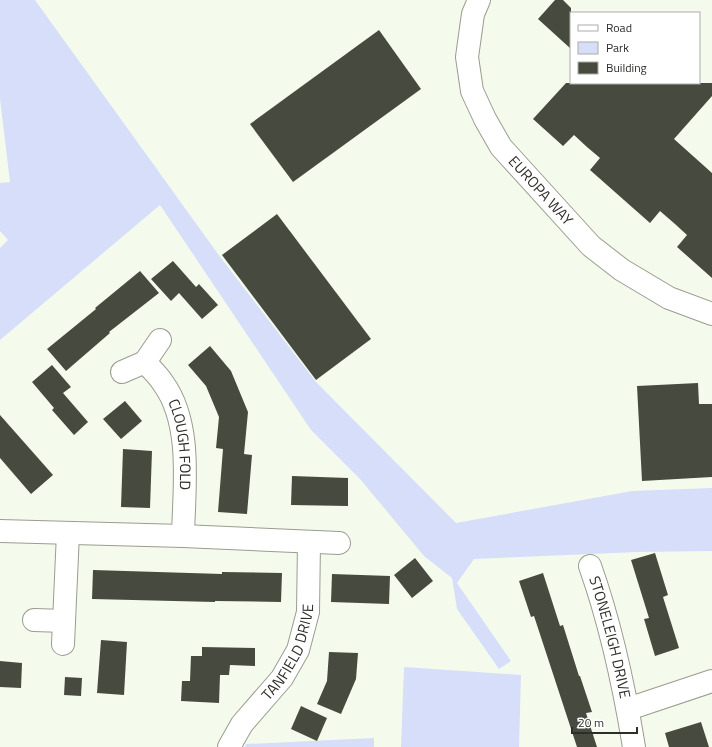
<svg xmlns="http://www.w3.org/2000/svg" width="712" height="747" font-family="'Titillium Web',sans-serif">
  <rect width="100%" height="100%" fill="#f5fbec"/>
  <g fill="#d7def9">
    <polygon points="0,0 35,0 218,254 316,382 456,523 632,491 712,488 712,551 638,552 474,559 457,583 511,661 499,669 457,609 452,578 424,556 360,479 311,430 160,205 0,340 0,248 8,240 0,231 0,183 10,182 0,99"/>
    <polygon points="404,667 521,675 519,747 401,747"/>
    <polygon points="374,738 374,747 245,747 246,744"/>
  </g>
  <g fill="#474b3f">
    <polygon points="555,0 563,0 571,8 571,49 538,19"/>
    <polygon points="379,30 421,89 293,182 250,124"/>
    <polygon points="566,83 712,83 712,96 674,139 712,173 712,278 677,247 687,235 675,224 660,211 650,223 590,170 600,158 587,147 574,135 563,146 533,119"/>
    <polygon points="277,214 371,339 316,380 222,255"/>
    <polygon points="173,261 196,287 199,284 218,305 202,319 179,293 171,301 151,279"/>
    <polygon points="140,271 159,293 109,332 110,333 66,371 47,349 96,309 95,308"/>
    <polygon points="210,346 231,371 248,412 244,454 252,455 247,514 218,512 223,449 216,448 219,417 206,386 188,365"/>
    <polygon points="52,365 71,387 63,393 88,422 74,435 52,410 54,408 32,382"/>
    <polygon points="698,383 699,404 712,404 712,477 642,481 637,386"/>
    <polygon points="125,401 142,421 121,439 103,419"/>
    <polygon points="0,415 53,475 31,494 0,458"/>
    <polygon points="123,449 152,451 150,508 121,507"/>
    <polygon points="292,476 348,478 348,506 291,505"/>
    <polygon points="655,553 668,595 663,597 679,648 655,656 644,619 649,618 631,560"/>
    <polygon points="415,558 433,581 412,598 394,575"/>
    <polygon points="93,570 222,574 222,572 282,573 281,602 215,601 215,602 92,599"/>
    <polygon points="543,573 560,626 563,625 579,676 580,676 592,712 586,713 597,747 577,747 534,616 531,617 519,581"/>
    <polygon points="332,574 390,576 389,604 331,602"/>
    <polygon points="101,640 127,642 124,695 97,693"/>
    <polygon points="202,647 255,648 255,666 230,665 229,675 220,675 219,703 181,701 182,681 190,681 191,656 202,656"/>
    <polygon points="329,652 358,653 356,679 341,714 317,704 327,681"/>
    <polygon points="0,661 22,663 21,688 0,687"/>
    <polygon points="65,677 82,678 81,696 64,695"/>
    <polygon points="301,706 327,718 317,741 291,729"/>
    <polygon points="701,722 709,747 669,747 665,733"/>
  </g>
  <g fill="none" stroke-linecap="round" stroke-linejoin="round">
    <defs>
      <g id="street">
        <path id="s1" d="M479 0 473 14 467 57 472 91 485 119 501 147 591 246 622 270 669 298 712 314"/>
        <path id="s2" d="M145 362C151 369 158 375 163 383 193 424 184 488 183 536"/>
        <polyline points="122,372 145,362 160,340"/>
        <polyline points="0,531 183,536 339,543"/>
        <path id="s3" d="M590 566C611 625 624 686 634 747"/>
        <polyline points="34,620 64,621"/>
        <polyline points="63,644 68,533"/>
        <polyline points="628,709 712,681"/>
        <path id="s4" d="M229 747 242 724 282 678 298 650 308 612 309 542"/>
      </g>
    </defs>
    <use href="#street" stroke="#989d8f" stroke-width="24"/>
    <use href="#street" stroke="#fff" stroke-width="22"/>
  </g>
  <g text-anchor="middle" stroke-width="4" stroke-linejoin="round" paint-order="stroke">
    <g font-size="15" fill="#2c2e28" stroke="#fff">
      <text dy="5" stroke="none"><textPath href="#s1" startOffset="215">EUROPA WAY</textPath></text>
      <text dy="5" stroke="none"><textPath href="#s2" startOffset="93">CLOUGH FOLD</textPath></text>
      <text dy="5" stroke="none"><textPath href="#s3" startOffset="74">STONELEIGH DRIVE</textPath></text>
      <text dy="5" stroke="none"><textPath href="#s4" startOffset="114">TANFIELD DRIVE</textPath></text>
    </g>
  </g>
  <rect x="570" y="12" width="130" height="72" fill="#ffffff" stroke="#ababa9"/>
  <rect x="578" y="25" width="20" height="6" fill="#ffffff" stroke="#ababa9"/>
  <text x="606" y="32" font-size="12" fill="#2c2e28">Road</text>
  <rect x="578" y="42" width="20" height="12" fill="#d7def9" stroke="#ababa9"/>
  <text x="606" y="52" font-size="12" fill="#2c2e28">Park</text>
  <rect x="578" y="62" width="20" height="12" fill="#474b3f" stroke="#ababa9"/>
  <text x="606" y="72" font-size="12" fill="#2c2e28">Building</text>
  <path d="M572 727v6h65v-6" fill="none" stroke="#2c2e28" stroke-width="2"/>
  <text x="578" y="727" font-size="12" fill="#2c2e28" stroke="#ffffff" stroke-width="3" paint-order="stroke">20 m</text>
</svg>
